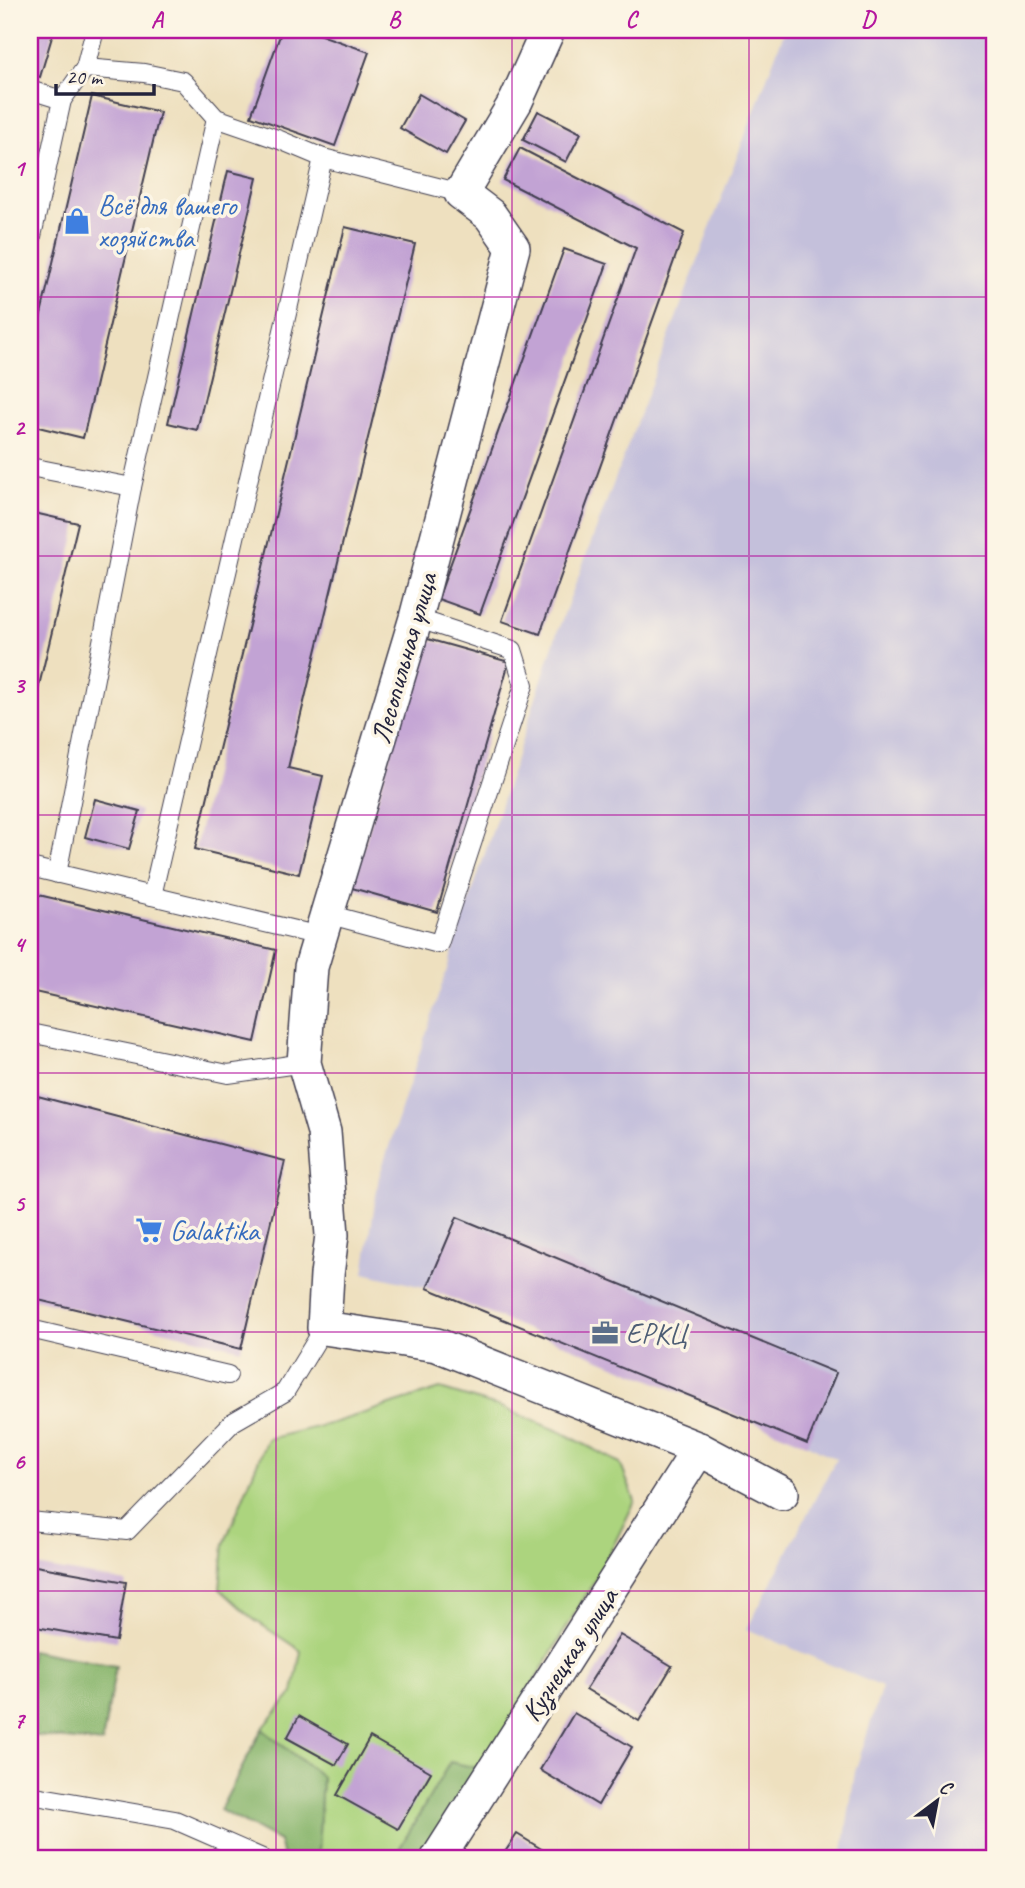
<svg xmlns="http://www.w3.org/2000/svg" width="1025" height="1888" font-family="Caveat,sans-serif">
  <rect width="100%" height="100%" fill="#fcf5e5"/>
  <filter id="ink" filterUnits="userSpaceOnUse"><feTurbulence type="fractalNoise" baseFrequency=".0143" numOctaves="2"/><feDisplacementMap in="SourceGraphic" scale="14" xChannelSelector="R" yChannelSelector="G"/><feConvolveMatrix kernelMatrix="1 2 1 2 8 2 1 2 1" color-interpolation-filters="sRGB"/></filter>
  <filter id="wash" filterUnits="userSpaceOnUse"><feTurbulence type="fractalNoise" baseFrequency=".00686" numOctaves="4" result="noise"/><feDisplacementMap in="SourceGraphic" scale="28" xChannelSelector="R" yChannelSelector="G"/><feGaussianBlur stdDeviation="1.57" result="paint"/><feColorMatrix in="noise" values="0 0 0 0 0 0 0 0 0 0 0 0 0 0 0 0 0 1.4 0 .05"/><feComposite in="paint" operator="in"/></filter>
  <g filter="url(#wash)">
    <rect width="100%" height="100%" fill="#eee0bf"/>
    <polygon fill="#c4c0db" points="785,30 995,30 995,1858 842,1858 855,1772 882,1687 747,1629 836,1459 807,1444 427,1288 364,1273 379,1177 558,630"/>
    <polygon fill="#acd47e" stroke="#677b5c" stroke-width="2" points="440,1389 500,1407 561,1432 620,1463 635,1501 605,1563 482,1769 450,1763 394,1858 324,1858 318,1853 322,1777 262,1729 293,1693 301,1651 253,1619 220,1589 224,1544 267,1439 333,1423"/>
    <g fill="#89b66d" stroke="#566c54" stroke-width="2">
      <polygon points="30,1650 116,1666 102,1743 30,1735"/>
      <polygon points="262,1729 322,1777 318,1853 324,1858 283,1858 279,1841 220,1810"/>
      <polygon points="450,1762 482,1769 423,1858 394,1858"/>
    </g>
    <g id="blocks">
      <g fill="#c2a3d4">
        <polygon points="30,30 54,30 40,77 30,74"/>
        <polygon points="282,30 307,30 369,52 335,146 251,116"/>
        <polygon points="419,94 465,121 446,154 400,128"/>
        <polygon points="92,96 160,112 83,438 30,425 30,361"/>
        <polygon points="538,111 581,133 566,162 523,140"/>
        <polygon points="520,148 684,233 540,634 502,621 636,248 503,180"/>
        <polygon points="228,171 257,178 197,430 168,423"/>
        <polygon points="345,227 415,244 288,768 323,776 299,874 195,849"/>
        <polygon points="564,249 607,264 480,614 438,599"/>
        <polygon points="30,512 78,523 31,719 30,719"/>
        <polygon points="424,638 509,662 437,912 352,888"/>
        <polygon points="95,799 140,811 129,849 85,837"/>
        <polygon points="30,893 276,950 255,1042 30,991"/>
        <polygon points="30,1094 285,1161 241,1349 30,1298"/>
        <polygon points="457,1217 836,1373 807,1444 427,1288"/>
        <polygon points="30,1565 126,1582 116,1641 30,1626"/>
        <polygon points="620,1635 672,1666 639,1721 586,1689"/>
        <polygon points="574,1713 632,1747 598,1805 540,1770"/>
        <polygon points="299,1716 348,1744 336,1765 287,1738"/>
        <polygon points="370,1737 431,1772 398,1829 337,1795"/>
        <polygon points="517,1834 556,1858 501,1858"/>
        <polygon points="30,1851 62,1857 62,1858 30,1858"/>
      </g>
    </g>
  </g>
  <g filter="url(#ink)">
    <use href="#blocks" fill-opacity="0" stroke="#413e4f" stroke-width="2"/>
    <g fill="none" stroke-linecap="round" stroke-linejoin="round">
      <defs>
        <g id="lane">
          <polyline points="85,68 95,30"/>
          <polyline points="30,90 62,100 30,245"/>
          <polyline points="62,100 85,68 144,73 183,81 216,118 280,140 323,158 461,193"/>
          <polyline points="30,467 132,487"/>
          <polyline points="30,867 320,936"/>
          <polyline points="57,874 132,487 216,118"/>
          <polyline points="152,896 323,158"/>
          <polyline points="327,914 439,944 524,685 513,650 416,618"/>
          <polyline points="30,1033 228,1074 304,1063"/>
          <polyline points="30,1329 228,1375"/>
          <polyline points="30,1521 127,1531 233,1422 285,1392 324,1328"/>
          <polyline points="30,1795 175,1820 262,1858"/>
        </g>
        <g id="street">
          <polyline points="548,30 516,101 461,193 490,215 513,248 416,618 311,967 304,1063 324,1132 332,1235 327,1275 324,1328 437,1345 699,1449 782,1493"/>
          <polyline points="438,1858 699,1449"/>
        </g>
      </defs>
      <use href="#lane" stroke="#413e4f" stroke-width="20"/>
      <use href="#street" stroke="#413e4f" stroke-width="36"/>
      <use href="#lane" stroke="#fff" stroke-width="18"/>
      <use href="#street" stroke="#fff" stroke-width="33"/>
    </g>
  </g>
  <path fill="none" stroke="#b5179e" stroke-width="2" stroke-opacity="0.55" d="M276 30V1858M512 30V1858M749 30V1858M30 297H995M30 556H995M30 815H995M30 1073H995M30 1332H995M30 1591H995"/>
  <defs>
    <symbol id="shop-bare" viewBox="-9 -9 18 18"><path d="M-5-2.5h2.3a2.7 3.5 0 0 1 5.4 0H5L5.5 6h-11ZM-1.5-2.5h3a1.5 2.3 0 0 0-3 0Z" fill="#3f7fe0" stroke="#fcf5e5" stroke-width="2.5" paint-order="stroke"/></symbol>
    <symbol id="supermarket-bare" viewBox="-9 -9 18 18"><path d="M-6-5.5h2.5l.6 2H6L4.5 2H-2.5L-4.4-4H-6ZM-1.5 3.2a1.3 1.3 0 1 0 .1 0ZM3 3.2a1.3 1.3 0 1 0 .1 0Z" fill="#3f7fe0" stroke="#fcf5e5" stroke-width="2.5" paint-order="stroke"/></symbol>
    <symbol id="office-bare" viewBox="-9 -9 18 18"><path d="M-6-3h4V-5.5h4V-3h4V5H-6ZM-1-4.5V-3h2v-1.5ZM-6 0V1H6V0Z" fill="#5c6f8a" stroke="#fcf5e5" stroke-width="2.5" paint-order="stroke"/></symbol>
  </defs>
  <g fill-rule="evenodd">
    <use href="#shop-bare" x="58" y="202" width="38" height="38"/>
    <use href="#supermarket-bare" x="130" y="1211" width="38" height="38"/>
    <use href="#office-bare" x="586" y="1314" width="38" height="38"/>
  </g>
  <g text-anchor="middle" stroke-width="7" stroke-linejoin="round" paint-order="stroke">
    <g font-size="28" fill="#366cbe" stroke="#fcf5e5" text-anchor="start">
      <text x="98" y="215">Всё для вашего<tspan x="98" dy="32">хозяйства</tspan></text>
      <text x="170" y="1240">Galaktika</text>
    </g>
    <g font-size="28" fill="#22223b" stroke="#fcf5e5">
      <text transform="translate(403 658) rotate(-74)" y="10">Лесопильная улица</text>
      <text transform="translate(569 1654) rotate(-57)" y="10">Кузнецкая улица</text>
    </g>
    <g font-size="28" fill="#4e5e75" stroke="#fcf5e5" text-anchor="start">
      <text x="626" y="1343">ЕРКЦ</text>
    </g>
  </g>
  <rect width="1025" height="1888" fill="none" stroke="#fcf5e5" stroke-width="77"/>
  <g transform="translate(937 1801) rotate(32)" stroke="#fcf5e5" stroke-width="5" paint-order="stroke">
  <path d="M0-5L12 26L0 18L-12 26Z" fill="#22223b"/>
  <text y="-10" font-size="19" font-weight="bold" text-anchor="middle" fill="#22223b">С</text>
  </g>
  <path d="M56 84v10h98v-10" fill="none" stroke="#22223b" stroke-width="3.5"/>
  <text x="66" y="84" font-size="21" fill="#22223b" stroke="#fcf5e5" stroke-width="5" paint-order="stroke">20 m</text>
  <rect x="38" y="38" width="948" height="1812" fill="none" stroke="#b5179e" stroke-width="2.5"/>
  <g font-size="23" text-anchor="middle" font-weight="bold" fill="#b5179e">
    <text x="157" y="27">A</text>
    <text x="394" y="27">B</text>
    <text x="631" y="27">C</text>
    <text x="868" y="27">D</text>
    <text x="19" y="176">1</text>
    <text x="19" y="435">2</text>
    <text x="19" y="693">3</text>
    <text x="19" y="952">4</text>
    <text x="19" y="1211">5</text>
    <text x="19" y="1469">6</text>
    <text x="19" y="1728">7</text>
  </g>
</svg>
